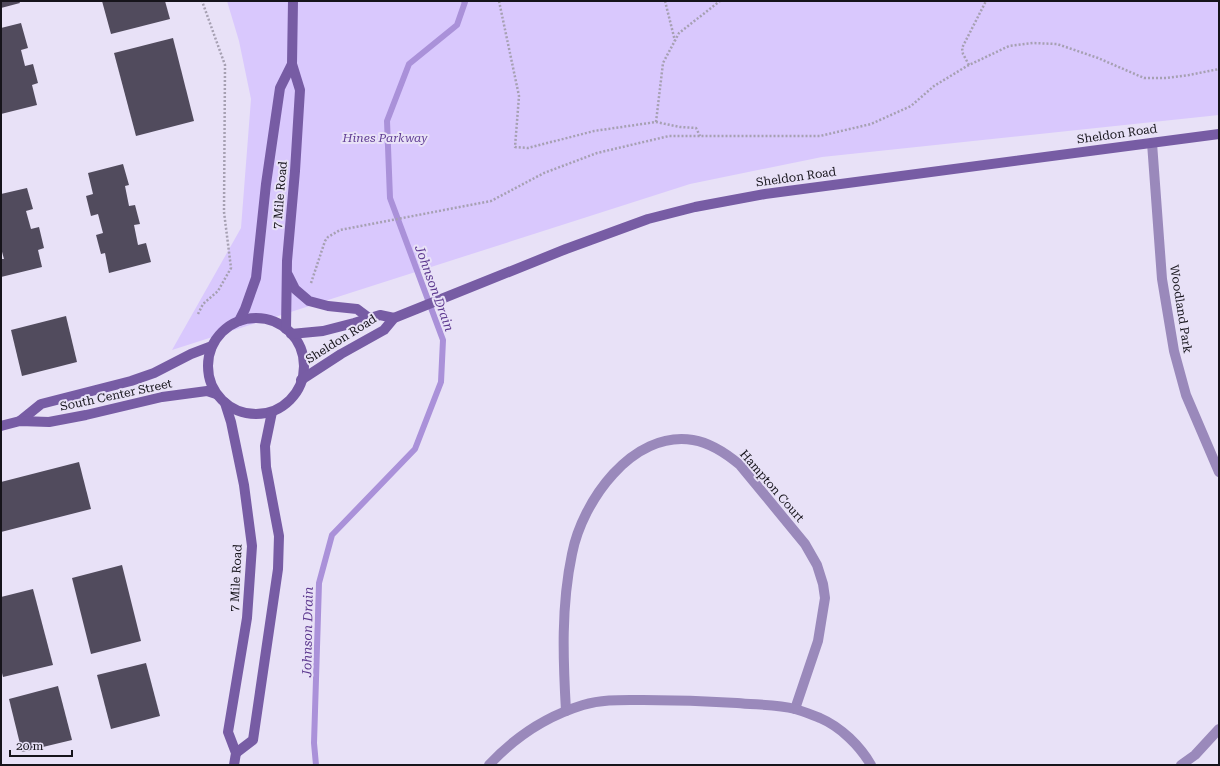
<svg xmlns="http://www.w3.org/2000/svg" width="1220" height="766" font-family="'Roboto Serif',serif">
  <rect width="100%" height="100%" fill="#e8e1f7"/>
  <polygon fill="#d9c8fd" points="227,1 1219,1 1219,115 822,157 690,184 172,350 241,228 251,99 239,41"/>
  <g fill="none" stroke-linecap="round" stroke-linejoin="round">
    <polyline stroke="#aa91d9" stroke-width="6" points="316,765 314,743 319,583 332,535 415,449 441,382 443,340 390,198 387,121 409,64 457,25 465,2 464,1"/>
  </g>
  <g fill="#514b5d">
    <polygon points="1,1 19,1 20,3 1,8"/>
    <polygon points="102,1 165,1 170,19 111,34"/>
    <polygon points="21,23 28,48 21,50 25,66 33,64 38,83 32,85 37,105 1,114 1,28"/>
    <polygon points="173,38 194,121 136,136 114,53"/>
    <polygon points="123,164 129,185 125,186 129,206 135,205 140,224 134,225 138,245 146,243 151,262 109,273 105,253 101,254 96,235 103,233 98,214 91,216 86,196 93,194 88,173"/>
    <polygon points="27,188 33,209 26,211 31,229 39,227 44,248 38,250 42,267 1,277 1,259 4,259 1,248 1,194"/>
    <polygon points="66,316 77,362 22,376 11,330"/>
    <polygon points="79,462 91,509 1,532 1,482"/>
    <polygon points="122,565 141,641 91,654 72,578"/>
    <polygon points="33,589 53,665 3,677 1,669 1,597"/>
    <polygon points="146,663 160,716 111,729 97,675"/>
    <polygon points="58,686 72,740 22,752 9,699"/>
  </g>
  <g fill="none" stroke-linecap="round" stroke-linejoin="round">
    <g stroke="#a6a0b2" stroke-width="2.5" stroke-dasharray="2 2" stroke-linecap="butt">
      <polyline points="499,1 519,96 515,147 528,148 594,131 656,122 680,127 696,128 700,136"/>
      <polyline points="665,1 675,41"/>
      <polyline points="969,65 963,54 962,48 986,1"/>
      <polyline points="656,122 663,63 679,33 720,1"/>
      <polyline points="311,283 325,241 328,237 340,230 491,201 544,173 597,153 669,136 820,136 871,124 911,106 934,86 967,66 1009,46 1033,43 1057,44 1098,58 1144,78 1166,78 1189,75 1219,69"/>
      <polyline points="198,314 203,304 218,291 231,268 224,212 225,65 202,1"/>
    </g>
    <g stroke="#9a89bb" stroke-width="10">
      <polyline points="1152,143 1162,279 1174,351 1186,395 1219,472"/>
      <path d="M566 711C563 659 561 606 572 554 582 502 632 430 693 440 711 443 727 454 740 465L805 544 817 565 823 584 825 598 818 641 795 709"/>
      <path d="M489 765C514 738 547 716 583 705 603 699 622 700 643 700 675 700 706 701 737 703 756 705 776 704 795 709 803 711 812 715 820 718 841 727 860 746 871 765"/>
      <polyline points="1181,765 1195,755 1219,729"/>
    </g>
    <g stroke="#775ca4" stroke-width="10">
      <polyline points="288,275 295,289 309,301 328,306 357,309 369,318"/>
      <circle cx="256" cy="366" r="48"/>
      <polyline points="239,321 245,309 256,278 266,184 280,88 292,64"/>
      <polyline points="286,329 287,261 295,171 300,90 292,64 293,1"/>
      <polyline points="291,334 323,331 354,323 380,315 394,318"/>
      <polyline points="301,380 341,354 384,330 394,318 566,249 648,219 695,207 765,194 1219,134"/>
      <polyline points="225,403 231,422 244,485 252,546 247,618 228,732 236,753 234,765"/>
      <polyline points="20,421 41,404 131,381 154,373 191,354 212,346"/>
      <polyline points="1,426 20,421 49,422 86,415 162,397 207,391 216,394"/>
      <polyline points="236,753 253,740 278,569 279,536 266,467 265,446 272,412"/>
    </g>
  </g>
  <g text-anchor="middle" stroke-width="4" stroke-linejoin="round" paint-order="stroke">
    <g font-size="12" fill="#16141b" stroke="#e8e1f7">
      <text transform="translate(1117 134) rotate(-8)" y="4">Sheldon Road</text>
      <text transform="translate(796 177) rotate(-8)" y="4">Sheldon Road</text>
      <text transform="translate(280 195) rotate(-85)" y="4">7 Mile Road</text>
      <text transform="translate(1181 309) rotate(81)" y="4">Woodland Park</text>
      <text transform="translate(341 339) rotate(-32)" y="4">Sheldon Road</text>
      <text transform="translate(116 395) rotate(-12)" y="4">South Center Street</text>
      <text transform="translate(772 486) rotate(49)" y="4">Hampton Court</text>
      <text transform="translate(236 578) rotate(-87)" y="4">7 Mile Road</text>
    </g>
    <g font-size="12" font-style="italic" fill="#603d93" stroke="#e8e1f7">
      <text x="385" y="142">Hines Parkway</text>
    </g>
    <g font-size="13" font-style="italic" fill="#5d398f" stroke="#e8e1f7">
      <text transform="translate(435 288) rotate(70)" y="5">Johnson Drain</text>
      <text transform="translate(307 632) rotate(-89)" y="5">Johnson Drain</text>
    </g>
  </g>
  <rect width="1220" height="766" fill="none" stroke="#16141b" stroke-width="4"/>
  <path d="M10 750v6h62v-6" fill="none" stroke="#16141b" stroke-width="2"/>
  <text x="16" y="750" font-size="12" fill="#16141b" stroke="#e8e1f7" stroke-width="3" paint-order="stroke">20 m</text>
</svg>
